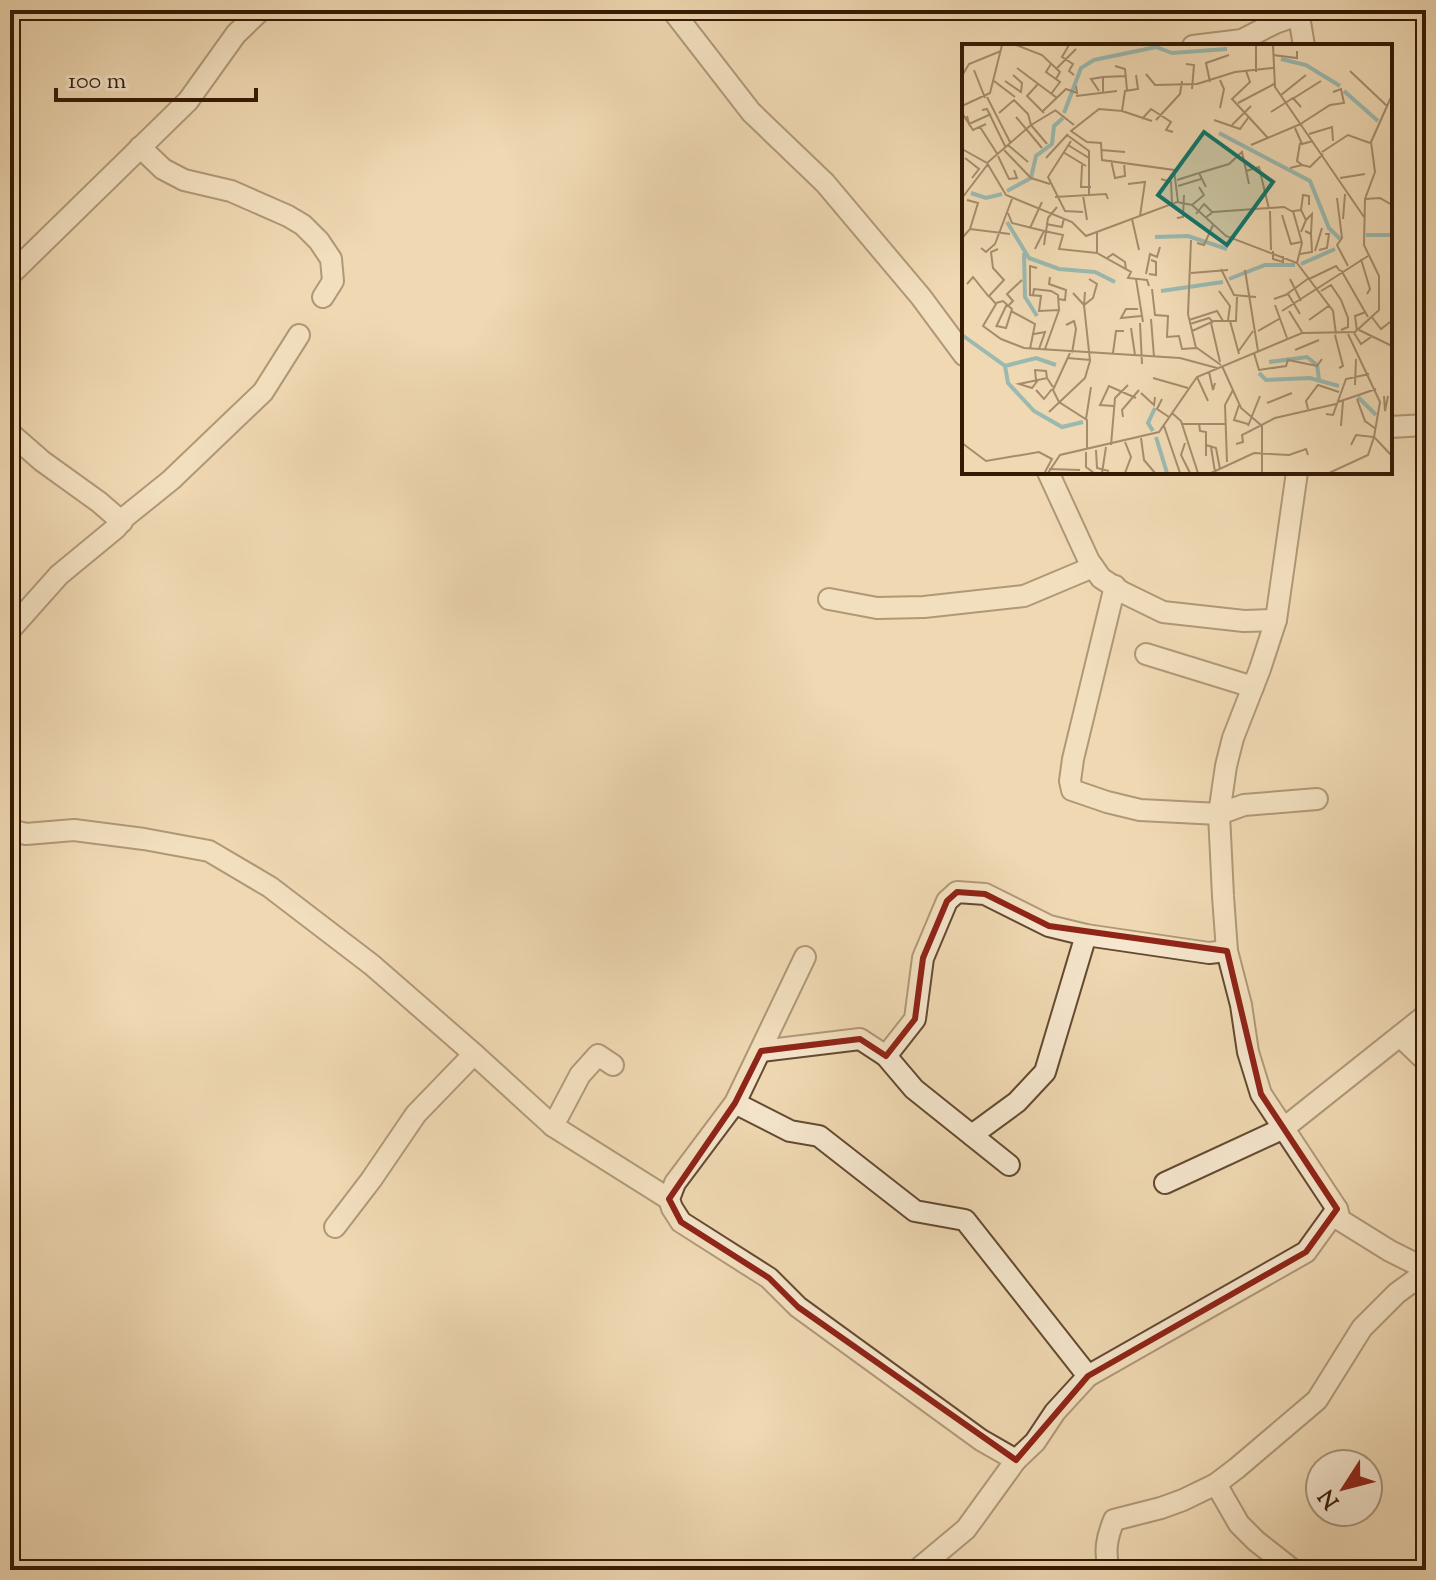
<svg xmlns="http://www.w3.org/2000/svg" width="1436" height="1580" font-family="'Sorts Mill Goudy',serif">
  <rect width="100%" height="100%" fill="#efd8b2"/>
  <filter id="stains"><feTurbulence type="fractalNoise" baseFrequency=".0025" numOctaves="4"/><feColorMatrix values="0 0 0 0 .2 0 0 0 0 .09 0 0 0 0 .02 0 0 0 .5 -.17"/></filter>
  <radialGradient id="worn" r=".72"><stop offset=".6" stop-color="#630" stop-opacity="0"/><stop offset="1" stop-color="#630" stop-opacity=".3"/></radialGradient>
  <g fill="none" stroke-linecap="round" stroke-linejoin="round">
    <defs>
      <g id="minor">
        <polyline points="672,10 751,112 825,183 921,297 964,355"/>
        <polyline points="1298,10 1304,46"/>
        <polyline points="1193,46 1242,40 1275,23 1298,15"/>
        <polyline points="140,147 163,169 184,180 231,191 288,216 303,225 319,241 331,259 333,281 323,297"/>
        <polyline points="10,275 188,101 236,34 261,10"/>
        <polyline points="1390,427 1426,425"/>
        <polyline points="10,433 42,461 99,502 122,522"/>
        <polyline points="1048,472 1089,561 1101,578 1122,592 1163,612 1244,621 1276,620"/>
        <polyline points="1297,472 1276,620 1260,669 1233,738 1226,766 1219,814 1223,896 1227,951 1241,1005 1248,1052 1261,1094 1337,1209 1340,1220 1390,1251 1426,1269"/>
        <polyline points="1115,586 1073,759 1070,781 1072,790 1107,802 1140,810 1219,814 1244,805 1317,799"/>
        <polyline points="829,599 877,608 924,607 1024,596 1093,567"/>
        <polyline points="10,630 59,575 116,528 125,517 171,480 263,392 299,335"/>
        <polyline points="1146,654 1253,687"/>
        <polyline points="10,830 26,834 74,830 144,839 209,851 270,887 372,965 474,1054 553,1126 669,1199"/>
        <polyline points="805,957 735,1103 675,1183 669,1199 672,1208 681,1222 769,1278 798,1307 981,1440 1016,1460"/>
        <polyline points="1400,1036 1426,1061"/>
        <polyline points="761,1051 860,1039 886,1056 914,1089 1009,1165"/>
        <polyline points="886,1056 915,1019 923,958 947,901 957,892 985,894 1049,926 1086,935 1209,953 1227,951"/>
        <polyline points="735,1103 790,1131 819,1136 915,1211 965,1220 1088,1376"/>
        <polyline points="553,1126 580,1075 598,1055 613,1065"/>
        <polyline points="972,1135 1017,1102 1045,1072 1086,935"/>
        <polyline points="1165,1183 1284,1128 1426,1015"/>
        <polyline points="335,1227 371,1180 416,1114 474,1054"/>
        <polyline points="1216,1484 1239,1524 1256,1541 1293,1570"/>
        <polyline points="917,1570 966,1529 1016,1460 1035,1442 1055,1412 1088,1376 1306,1252 1337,1209"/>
        <path d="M1109 1570C1104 1551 1107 1537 1114 1520L1161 1508 1183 1500 1216 1484 1237 1468 1317 1400 1362 1328 1397 1293 1426 1272"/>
      </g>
    </defs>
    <use href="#minor" stroke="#644a30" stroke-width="24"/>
    <use href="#minor" stroke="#f5e6cd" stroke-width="20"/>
  </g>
  <path d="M0 0H1436V1580H0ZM957 892 985 894 1049 926 1227 951 1261 1094 1337 1209 1306 1252 1088 1376 1016 1460 798 1307 769 1278 681 1222 669 1199 735 1103 761 1051 860 1039 886 1056 915 1019 923 958 947 901Z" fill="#efd8b2" fill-opacity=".55" fill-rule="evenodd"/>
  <path fill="none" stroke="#8f2418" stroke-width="6" stroke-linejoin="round" d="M957 892 985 894 1049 926 1227 951 1261 1094 1337 1209 1306 1252 1088 1376 1016 1460 798 1307 769 1278 681 1222 669 1199 735 1103 761 1051 860 1039 886 1056 915 1019 923 958 947 901Z"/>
  <g transform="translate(962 44)">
    <rect width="430" height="430" fill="#efd8b2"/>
    <path fill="none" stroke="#9ab9b0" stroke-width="4" d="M319 15 344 21 378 42M382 47 416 77M102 69 119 24 132 16 194 3 210 9 265 5M257 89 348 137 367 184 378 195M45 147 69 134 74 112 90 100 92 82 101 74M9 149 24 154 40 150M45 178 67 214 97 225 133 228 153 238M404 191H430M193 193 226 192 265 205M62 209 63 253 75 272M339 220 373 205M267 235 303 221H333M199 247 261 238M0 291 43 322 46 339 72 367 100 383 121 378M307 318 345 313 355 321 357 335M43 322 74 314 94 321M297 329 304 336 348 334 377 342M396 353 414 371M191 387 186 379 193 364M194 393 205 429"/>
    <path fill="none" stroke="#a58c6c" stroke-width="2" d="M54 1 80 11 98 28 94 35M107 1 100 13 111 20 107 27 112 31M294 1V28M311 1 313 43 402 173M311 11 335 14V7M89 20 84 28 98 38 89 50M224 20 232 21 230 45M153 22 163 25 165 46M55 24 95 54M94 25 114 5M12 26 23 54M284 27 288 38 270 55 306 94M388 27 425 62M1 30 7 20 39 7M184 30 193 41 235 40 273 28 311 24M174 31 176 45 163 47 160 67 137 65 109 87 125 98 139 99 140 116 212 126 216 158M32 37 53 53M43 37 59 48 60 39 51 31M248 38 244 19 267 11M76 40 65 52 82 69M137 47 129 35 141 33M141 48V33L164 32M319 51 344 31M114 52 155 47M25 53 48 98M332 54 359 37M276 59 312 40M0 62 28 49 40 1M258 64 262 45 258 36M20 66 25 65 44 104M93 66 112 81M81 67 104 45 115 49 114 42M160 67 190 77M309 68 331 54 339 63M0 69 11 86 24 80M37 69 52 56 66 70 69 81 94 66M5 72 7 80 29 70M54 73 80 104M180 75 189 65 209 78 204 86 211 88M194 76 218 50 220 37M252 76 278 85 286 74M340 79 368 61 382 59 379 45 371 48M270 81 289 62M18 83 36 111M333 84 340 100 351 97M347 90 370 83 371 97M105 91 127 107V151M109 97 86 133 103 167 121 168M46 101 66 118M106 101 127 114M289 101 341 79M0 105 25 119 44 151 110 178 124 192 215 158 230 161 264 192 335 219 371 267 374 290M42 106 69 134 88 140M139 106 163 108M101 108 124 122M360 108 386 91 408 99M36 112 47 135 55 134 52 126M3 114 17 125 10 134M84 114 106 90M149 116 153 134 163 132 162 118M25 119 69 81 85 100M120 121 119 143H129M340 121 348 123 361 110M328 124 340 121 335 117 338 99M284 127 297 123 307 165M237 129 267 120 280 108 287 140M378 134 403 130M199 135 209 138 210 160M215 136 237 129 244 143M166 140 183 138 178 172M216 142 239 135M121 151 125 176M93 153 144 150 146 155M0 154 26 120M375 154 380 194 375 201 386 222M403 155 418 154 430 161M5 156 16 159 8 185M230 161 242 151 237 143M339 166 344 176 339 188M308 167 309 206M46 169 50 179 82 187 73 205M234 170 242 160 250 168M320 171 329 200 339 198M215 174 221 173 222 151M243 174 251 168 322 163 331 168M170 175 177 206M381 175 383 150M344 176 350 170 349 190M84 180 100 183 102 174M68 184 80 158M82 187 101 191 97 205 135 209M135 189V209L169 228 166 234 185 236 187 242M0 194 8 185 48 190M229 196 226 270 234 304M235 199 242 201 251 181M82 201 86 174 95 163M19 204 24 208 33 200 50 155M36 205 29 208 31 224 42 236 27 252 34 260 21 282 39 295 62 304 218 314 255 324M357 206 365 204 367 190H363M311 207V215L321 218V212M353 207 360 184M338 210 350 208 349 190 343 187M145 214 151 210 163 218 164 226M399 215 408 245 405 250M335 219 340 199 331 167 339 166 341 151 347 152V161M75 224 68 222V251L79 252 77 267 97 266 83 305M259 225 272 251 294 253M283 226 296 307M379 226 406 273M229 229 266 226M184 230 188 210 195 213 198 203M187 230 194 231V218L189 216M88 233 87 240 104 246 103 256 96 255M174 235 181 278M328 235 339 257M347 235 374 222 378 227M5 240 11 233 27 253M190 245 193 271 206 272 205 293 217 292 220 305 235 304 259 321M257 247 268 262 266 276M359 247 369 241 379 256 386 274V283L379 286M123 248 122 261 131 254 135 240 127 235M325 250 347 234M71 251 72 245 89 247 96 251 97 266M312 255 326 250 338 270M34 259 41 257 50 265 44 284 35 282M47 261 51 257 45 250 60 236M313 261 325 294M176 265H164L159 274 179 272M49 267 73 280 68 305M320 267 406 212M327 267 340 288M409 272 419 285 428 278M189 275 192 313M227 276 255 267 261 277M347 276 368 261M268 277 277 310M178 279 180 320M249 279 258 318M228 280 247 274 251 278M104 281 112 277 114 285 110 309M34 283 45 260M169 284 173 311M397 286 430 302M230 287 252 277H274L275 253M296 287 317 275M395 287 393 272 404 268M392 289 399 300 409 293M72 290 83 288 77 305M386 290 418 358 412 393 430 412M373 291 381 322 377 324M333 306 357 296M276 308 291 287M108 309 91 346 97 358 125 376V406M151 309 154 287H162M292 309 297 326 324 322 326 316 355 322 360 315M105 314 129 316M260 322 279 364 300 382V429M247 328 251 346 253 339M235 333 246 357M191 334 226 344M74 336 73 326 84 327 85 334M76 336 70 344 57 340 85 334 91 343M393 341 394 315M74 346 82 355 90 345M179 349 192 361 193 353M422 352 423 367 426 352M200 355 195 365 207 373M395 355 403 377 414 385M376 358 414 345M305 359 330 349M277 361 272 376 286 380M152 362 138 361 147 342 174 354M346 365 344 357 356 341 377 348M87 368 123 334 128 317 122 261 111 249M210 369 219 377 236 429M364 370 371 371 384 335 407 330M161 373 160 366 177 346M124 375 129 343M237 379 238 387 244 388V412M219 380H263M202 382 218 429M286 382 298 352M379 382 381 357M179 394 182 416 193 429M0 399 24 417 77 408 90 415 83 428M223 399 219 411 228 429M274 400 281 398 280 391 313 374 374 360M149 401 153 354 166 341M244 401 254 404 258 425M249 403 253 428M134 406 135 424 147 427M124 408V423L132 429M265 418 263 361 271 346M87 425 118 426M86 429 98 411 197 388 235 333 340 289 393 288 417 266V232L402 201 403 155 413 128 409 98 430 51M140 429 144 403M163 429 169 413 163 398M249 429 292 409 327 411 344 405 346 411M367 429 406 411 412 393 394 391 389 401"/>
    <path fill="#0f766e" fill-opacity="0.15" stroke="#0f766e" stroke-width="4" d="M242 88 311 138 265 201 196 151Z"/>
    <rect width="430" height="430" fill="none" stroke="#351a04" stroke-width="4"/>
  </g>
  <rect width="1436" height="1580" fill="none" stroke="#efd8b2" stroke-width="40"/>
  <rect x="12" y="12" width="1412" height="1556" fill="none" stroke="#351a04" stroke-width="4"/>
  <rect x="20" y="20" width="1396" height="1540" fill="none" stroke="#351a04" stroke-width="2"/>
  <g transform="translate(1344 1488) rotate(234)"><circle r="38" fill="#f5e6cd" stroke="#a8947d" stroke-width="2"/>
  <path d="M0-6L14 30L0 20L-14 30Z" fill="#8f2418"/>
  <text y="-12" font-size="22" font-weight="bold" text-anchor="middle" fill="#351a04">N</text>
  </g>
  <path d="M56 88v12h200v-12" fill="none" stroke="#351a04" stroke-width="4"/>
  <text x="68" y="88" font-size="24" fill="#351a04" stroke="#f5e6cd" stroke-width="6" paint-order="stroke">100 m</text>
  <rect width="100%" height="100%" filter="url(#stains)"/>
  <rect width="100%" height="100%" fill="url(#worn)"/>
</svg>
